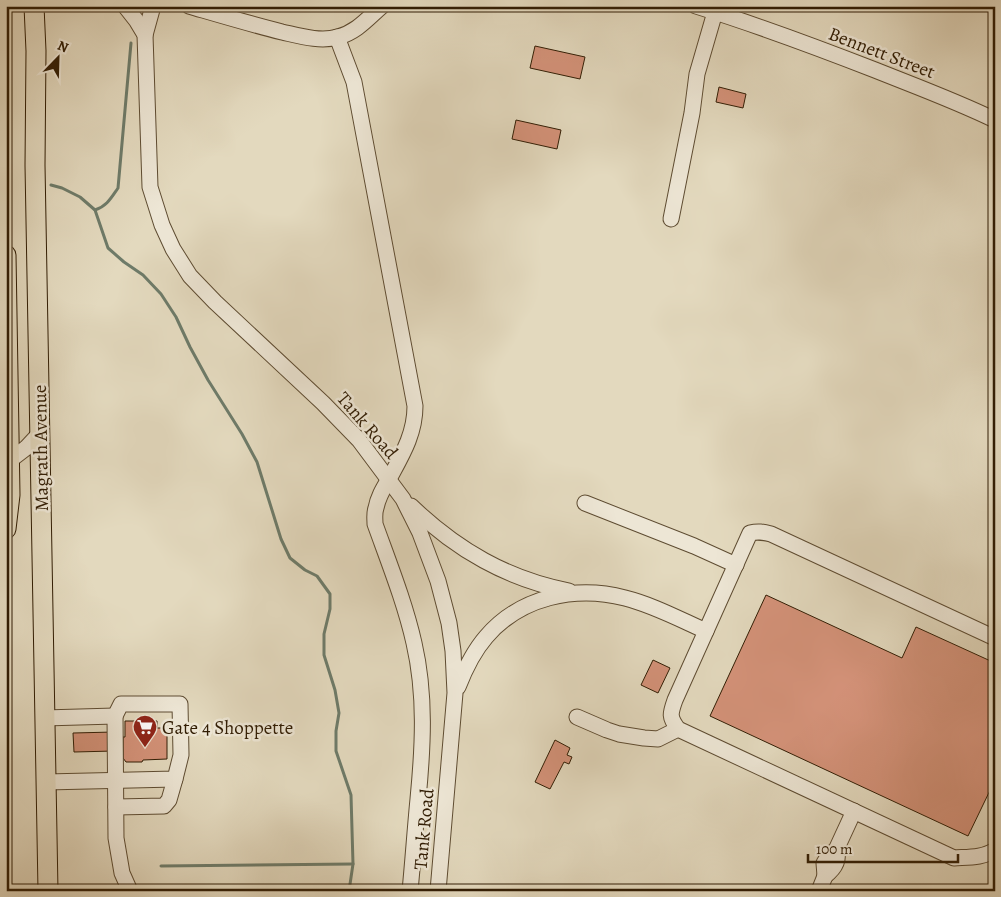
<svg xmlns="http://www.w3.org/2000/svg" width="1001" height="897" font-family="Alegreya,serif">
  <rect width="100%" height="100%" fill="#e3d9be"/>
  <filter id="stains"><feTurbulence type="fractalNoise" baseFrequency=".004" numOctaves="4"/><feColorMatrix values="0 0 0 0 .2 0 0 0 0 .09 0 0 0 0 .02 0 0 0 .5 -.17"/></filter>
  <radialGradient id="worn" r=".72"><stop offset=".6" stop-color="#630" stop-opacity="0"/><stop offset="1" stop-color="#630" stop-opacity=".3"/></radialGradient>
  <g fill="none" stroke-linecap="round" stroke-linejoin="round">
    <g stroke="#6e7b69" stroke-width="3">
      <polyline points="51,185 62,188 80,197 95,210 108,248 124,262 143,275 161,294 176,317 190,347 208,380 242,434 257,462 281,539 290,558 305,570 317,576 330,594 330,609 324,634 324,655 335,690 339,713 336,731 336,751 351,795 353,864 349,891"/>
      <path d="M95 210C107 206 111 198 118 188L131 43"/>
      <polyline points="161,866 353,864"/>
    </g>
  </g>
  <g fill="#d49279" stroke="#311d04">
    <polygon points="535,46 585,57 580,79 530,68"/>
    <polygon points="719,87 746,94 743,108 716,102"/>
    <polygon points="516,120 561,130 557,149 512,139"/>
    <polygon points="766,595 902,658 916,627 995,663 995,780 968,836 710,716"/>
    <polygon points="653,660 670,668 658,693 641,685"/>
    <polygon points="125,721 157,721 157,728 167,728 167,759 143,760 142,762 126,762 123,758 123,737 125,737"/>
    <polygon points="114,732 114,751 74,752 73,733"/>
    <polygon points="555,740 570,748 567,755 572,757 569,764 564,762 550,789 535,782"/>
  </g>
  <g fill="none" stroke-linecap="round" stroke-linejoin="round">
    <defs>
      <g id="minor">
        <polyline points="125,6 136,20 145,35 150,187 162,225 173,249 190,276 215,302 323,403 359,440 403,499 420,533 438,581 449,623 453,651 455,693 438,891"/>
        <path d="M189 6C220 15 250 24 282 32 300 36 320 42 338 37 357 32 368 18 382 6"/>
        <path d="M696 6C757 25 816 47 875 70 915 86 956 101 995 120"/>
        <polyline points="145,35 153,6"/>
        <path d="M337 37 354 82 415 406C415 434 402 455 389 479 383 489 378 497 376 508 374 513 375 519 375 524 389 563 405 603 414 643 426 695 423 747 418 799 415 830 413 860 410 891"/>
        <polyline points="671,219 692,113 697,74 715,12"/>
        <polyline points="6,462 9,461 26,448 40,433"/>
        <polyline points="585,503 694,546 736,565"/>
        <path d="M411 506C457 550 507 579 569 591"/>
        <path d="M995 638 771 534C763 532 758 531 750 533L675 700C670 714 669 717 678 729L954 858C967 857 983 858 995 850"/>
        <path d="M458 687C465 669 473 652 486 637 520 597 575 585 625 598 653 605 679 619 706 631"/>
        <polyline points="577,717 607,730 619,734 644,738 658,739 678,729"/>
        <polyline points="44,718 115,716 116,838 122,873 130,891"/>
        <polyline points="46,782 175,779 181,755 180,704 121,704 115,716"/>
        <polyline points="116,807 164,806 169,800 175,779"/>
        <path d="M836 850C840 861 834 869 825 876L824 863 829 855 836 850 854 811"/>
        <polyline points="819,891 825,876"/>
      </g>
      <g id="major">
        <polyline points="34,6 36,51 35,165 48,891"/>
        <polyline points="6,255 10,495 6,529"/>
      </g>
    </defs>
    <use href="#minor" stroke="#5e4c32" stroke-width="17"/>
    <use href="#major" stroke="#311d04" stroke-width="21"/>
    <use href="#minor" stroke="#ede6d5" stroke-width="15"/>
    <use href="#major" stroke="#e3d9be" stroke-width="19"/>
  </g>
  <defs>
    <symbol id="supermarket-pin" viewBox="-11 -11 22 30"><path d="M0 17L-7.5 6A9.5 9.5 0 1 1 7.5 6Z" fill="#8f2418" stroke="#ede6d5"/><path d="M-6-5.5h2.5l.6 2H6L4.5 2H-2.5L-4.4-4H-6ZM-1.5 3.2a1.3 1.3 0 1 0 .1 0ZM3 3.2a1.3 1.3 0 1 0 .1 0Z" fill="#fff"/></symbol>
  </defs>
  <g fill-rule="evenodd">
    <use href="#supermarket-pin" x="131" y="713" width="28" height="38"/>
  </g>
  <g text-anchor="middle" stroke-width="5" stroke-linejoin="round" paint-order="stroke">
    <g font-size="19" fill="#311d04" stroke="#ede6d5">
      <text transform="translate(882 52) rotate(21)" y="7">Bennett Street</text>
      <text transform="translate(368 425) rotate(49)" y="7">Tank Road</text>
      <text transform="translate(40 448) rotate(-91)" y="7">Magrath Avenue</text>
      <text transform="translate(423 829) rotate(-85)" y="7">Tank Road</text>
    </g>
    <g font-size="19" fill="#311d04" stroke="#ede6d5" text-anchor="start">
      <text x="162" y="734">Gate 4 Shoppette</text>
    </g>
  </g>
  <rect width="1001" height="897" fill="none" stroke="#e3d9be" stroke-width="25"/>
  <rect x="8" y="8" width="986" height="882" fill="none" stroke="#311d04" stroke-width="2.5"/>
  <rect x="12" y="12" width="976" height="872" fill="none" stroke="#311d04"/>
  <g transform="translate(58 58) rotate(23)" stroke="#ede6d5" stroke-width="4" paint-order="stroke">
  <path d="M0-4L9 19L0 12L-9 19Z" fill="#311d04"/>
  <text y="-8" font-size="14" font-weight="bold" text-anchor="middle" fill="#311d04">N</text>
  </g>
  <path d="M808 854v8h150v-8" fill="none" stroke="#311d04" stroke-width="2.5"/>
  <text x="816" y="854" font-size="15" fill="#311d04" stroke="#ede6d5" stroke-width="4" paint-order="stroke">100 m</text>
  <rect width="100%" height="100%" filter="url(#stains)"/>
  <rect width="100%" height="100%" fill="url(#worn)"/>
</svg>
